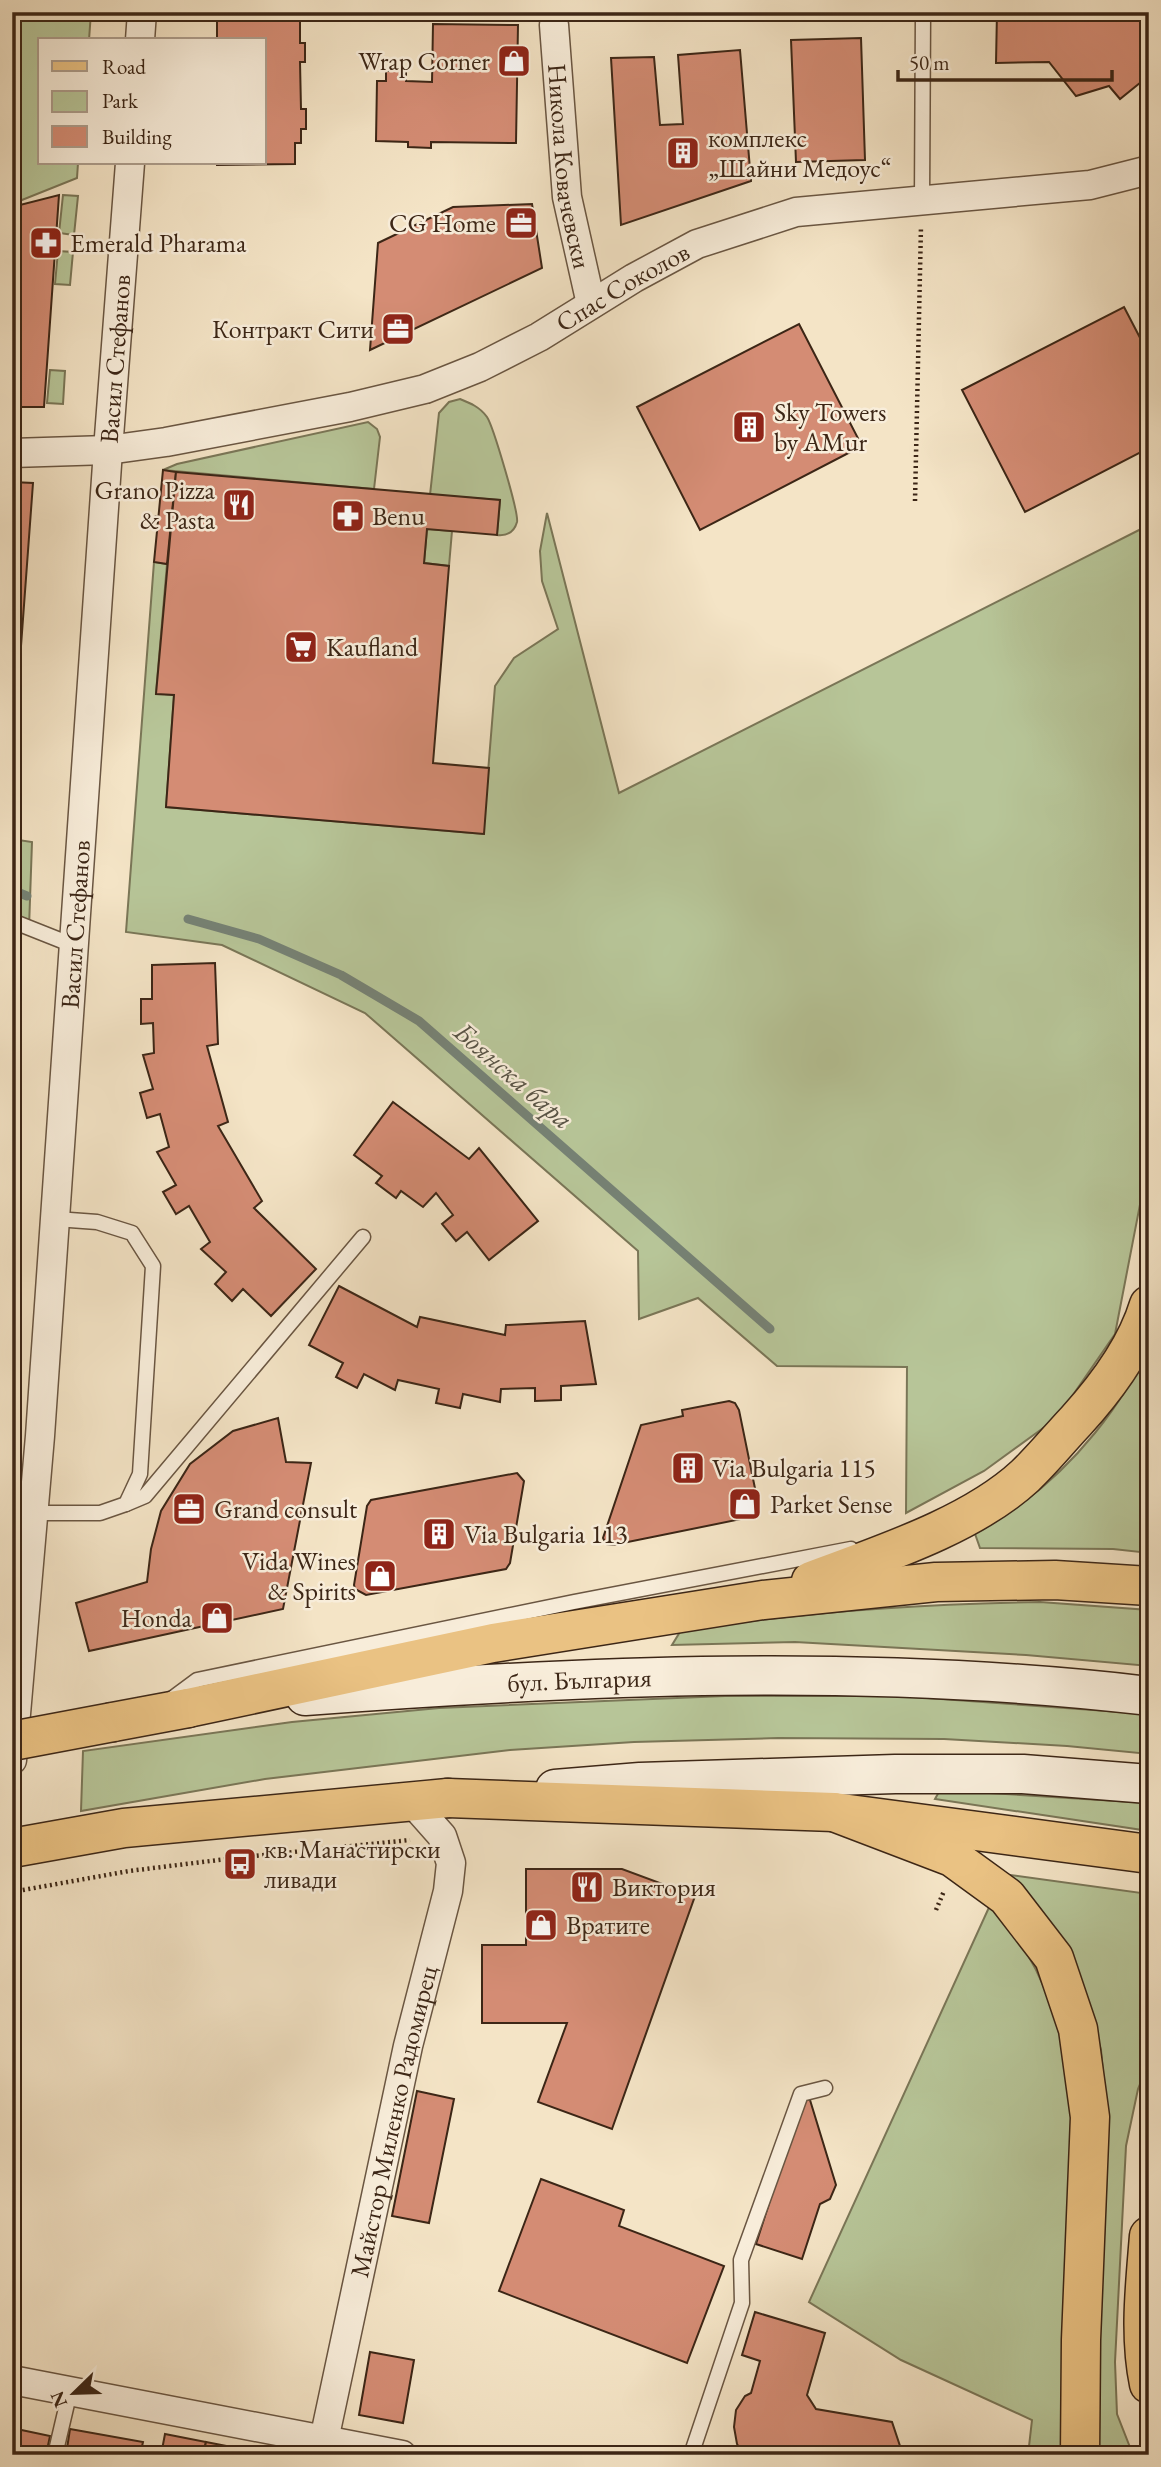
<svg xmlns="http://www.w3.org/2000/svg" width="1161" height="2467" font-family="'EB Garamond',serif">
  <rect width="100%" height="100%" fill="#f4e4c6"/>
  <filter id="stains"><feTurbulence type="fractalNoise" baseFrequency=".00286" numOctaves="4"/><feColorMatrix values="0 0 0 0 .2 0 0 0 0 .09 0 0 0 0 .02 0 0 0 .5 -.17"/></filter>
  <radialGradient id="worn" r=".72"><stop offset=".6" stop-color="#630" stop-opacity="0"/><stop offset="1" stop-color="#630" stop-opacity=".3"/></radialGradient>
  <g fill="#b7c598" stroke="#7a7657" stroke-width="2">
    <polygon points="12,12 91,12 89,40 40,40 40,163 78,163 77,178 12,204"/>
    <polygon points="63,195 78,196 74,235 59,233"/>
    <polygon points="58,251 73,252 70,285 55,284"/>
    <polygon points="50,370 65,371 63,404 47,403"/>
    <path d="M460 399C470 403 480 407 487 417 493 426 519 513 517 522 514 533 507 536 497 535L500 500 430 495 439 413 449 402Z"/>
    <polygon points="368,422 377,429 380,437 374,489 163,470 177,464"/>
    <polygon points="547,513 619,793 1149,525 1149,1158 1115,1334 1057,1418 984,1471 906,1513 907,1367 777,1366 698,1298 639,1319 638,1251 365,1013 222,945 126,932 154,562 167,564 156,693 174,695 166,807 483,834 495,686 514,658 558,629 542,581 540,551"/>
    <polygon points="427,529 452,531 449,566 424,563"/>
    <polygon points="12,839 32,842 29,928 12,923"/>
    <path d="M1149 1345V1553L1113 1549 980 1548 974 1531C989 1523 1007 1515 1021 1504 1074 1465 1123 1406 1149 1345Z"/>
    <path d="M1040 1602 1149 1610V1666L1026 1655 795 1642 672 1645 680 1632C799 1611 919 1604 1040 1602Z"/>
    <polygon points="725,1696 899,1696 1149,1714 1149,1754 1067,1746 944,1739 778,1738 634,1742 510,1750 265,1779 81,1811 83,1751 292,1722 439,1708"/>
    <polygon points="940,1790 1149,1803 1149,1831 935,1799"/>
    <polygon points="1010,1875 1149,1894 1149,2062 1138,2089 1126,2146 1115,2362 1117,2414 1133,2455 1096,2455 1095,2436 1107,2170 1106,2109 1101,2050 1087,1999 1036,1904"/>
    <path d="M991 1903C1006 1917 1014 1933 1025 1950 1083 2045 1073 2156 1070 2262 1068 2327 1065 2391 1063 2455H1028L1032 2420 901 2360 809 2302Z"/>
  </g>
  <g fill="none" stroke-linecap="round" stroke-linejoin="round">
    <g stroke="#768275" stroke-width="9">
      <polyline points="12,890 27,896"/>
      <polyline points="188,919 259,939 341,975 419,1021 770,1329"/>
    </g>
  </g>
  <g fill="#d48c74" stroke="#3c2616" stroke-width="2">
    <polygon points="217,12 295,12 295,19 300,19 300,43 305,43 305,62 300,62 301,109 306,109 306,129 301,129 301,143 295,143 295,164 217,165 217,163 264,163 264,40 217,40"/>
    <polygon points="997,12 1149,12 1149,81 1146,78 1120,99 1109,86 1076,96 1049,62 996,63"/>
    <polygon points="433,24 518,25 516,143 431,142 431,148 408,147 408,142 376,141 377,81 386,81 386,71 406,71 406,81 432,82"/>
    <polygon points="861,38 865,160 796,162 791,40"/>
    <polygon points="740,50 751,181 621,225 611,58 654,57 660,125 683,124 678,55"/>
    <polygon points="59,195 44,407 18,407 12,398 12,207"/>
    <polygon points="532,204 542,268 370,350 378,243 453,207"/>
    <polygon points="1124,307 1149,355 1149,448 1025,512 962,390"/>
    <polygon points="799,324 862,446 700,530 637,407"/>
    <polygon points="163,470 176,472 167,564 154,562"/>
    <polygon points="176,472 500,500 497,535 427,529 424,563 449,566 433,763 489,768 484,834 166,807 174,695 156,694"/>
    <polygon points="12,482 33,483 14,741 12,741"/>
    <polygon points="215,963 218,1044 207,1046 228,1122 218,1126 262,1201 254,1208 316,1269 271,1316 243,1289 232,1301 215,1284 226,1272 201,1249 210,1242 189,1206 176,1214 163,1192 176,1185 157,1152 169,1147 160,1114 147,1118 140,1093 153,1089 143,1055 154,1053 153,1023 141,1024 141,999 152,999 152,965"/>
    <polygon points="393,1102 469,1159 479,1148 538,1221 489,1260 467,1232 456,1241 442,1224 453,1215 436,1193 423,1207 401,1191 396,1198 376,1183 382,1176 354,1155"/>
    <polygon points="339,1286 417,1327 420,1317 505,1335 506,1325 585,1321 596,1384 561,1386 561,1400 535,1401 535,1388 501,1389 500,1402 463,1394 460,1408 436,1403 439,1389 398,1380 395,1390 364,1374 357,1388 336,1377 343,1363 309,1345"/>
    <polygon points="729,1401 735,1403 739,1410 759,1508 756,1516 613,1545 606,1544 603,1538 641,1425 683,1416 682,1410"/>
    <polygon points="278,1418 286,1462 311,1463 283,1609 89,1651 76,1603 147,1582 151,1549 161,1511 190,1464 233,1431"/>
    <polygon points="517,1473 524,1481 510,1563 506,1569 366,1595 355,1589 354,1585 367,1506 371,1500"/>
    <polygon points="526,1869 622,1869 695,1896 612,2129 538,2102 567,2023 482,2023 482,1945 526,1945"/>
    <polygon points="417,2091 454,2099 429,2223 392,2216"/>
    <polygon points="803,2097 810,2100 836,2185 830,2199 820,2204 802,2259 756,2244"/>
    <polygon points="541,2179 624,2210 619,2226 724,2266 687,2363 499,2291"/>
    <polygon points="755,2312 825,2333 807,2395 816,2409 892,2422 903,2455 744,2455 737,2444 734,2427 736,2410 745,2396 751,2393 760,2361 742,2355"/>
    <polygon points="370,2352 414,2360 403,2423 359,2415"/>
    <polygon points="12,2428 50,2436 46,2455 12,2455"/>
    <polygon points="70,2429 143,2442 140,2455 66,2455"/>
    <polygon points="165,2434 206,2442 203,2455 161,2455"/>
    <polygon points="206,2442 273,2455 203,2455"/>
  </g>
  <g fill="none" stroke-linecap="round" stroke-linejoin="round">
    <defs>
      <g id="service">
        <polyline points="922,200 923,12"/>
        <polyline points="12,921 75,946"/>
        <polyline points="126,1504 145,1496 363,1237"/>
        <polyline points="34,1513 100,1513 126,1504 140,1474 153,1266 132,1233 97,1222 56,1219"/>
        <polyline points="170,1700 197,1680 574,1602 851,1549"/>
        <polyline points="55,2455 70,2391"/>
        <polyline points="691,2455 742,2303 741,2260 801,2094 825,2088"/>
      </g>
      <g id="minor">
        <path id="s1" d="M554 25 567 197 591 304"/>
        <polyline points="140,40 142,12"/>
        <path id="s2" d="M12 453 108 450 166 442 350 407 425 389 480 367 539 337 634 278 697 244 796 212 1090 185 1149 170"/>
        <path id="s3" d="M12 1760 40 1436 108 450 130 163"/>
        <polyline points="12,2380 402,2455"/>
        <path id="s4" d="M324 2440 408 2046 448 1891 451 1863 442 1836 411 1801"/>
      </g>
      <g id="secondary">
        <path id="s5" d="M305 1696C585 1675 869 1663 1149 1696"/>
        <polyline points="555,1789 640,1782 895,1774 1023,1774 1149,1784"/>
      </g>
      <g id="primary">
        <polyline points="113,1722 188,1708"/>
        <polyline points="12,1848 124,1828 448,1798"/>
      </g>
      <g id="trunk">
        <path d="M811 1581C880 1555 971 1526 1025 1476 1043 1459 1059 1439 1076 1421 1106 1388 1136 1348 1149 1305"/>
        <polyline points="188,1708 493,1643 763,1600 936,1582 1055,1580 1149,1586"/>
        <polyline points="448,1798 834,1812 1149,1854"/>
        <polyline points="834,1812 952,1857 1007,1897 1054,1958 1078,2029 1090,2117 1081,2340 1080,2455"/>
        <path d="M1149 2236C1145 2286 1139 2335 1149 2384"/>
      </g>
    </defs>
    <use href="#service" stroke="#6a5642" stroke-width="17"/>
    <use href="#minor" stroke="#6a5642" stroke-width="31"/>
    <use href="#secondary" stroke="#3c2616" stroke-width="41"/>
    <use href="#primary" stroke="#3c2616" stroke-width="41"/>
    <use href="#trunk" stroke="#3c2616" stroke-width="41"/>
    <g stroke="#3c2616" stroke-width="4.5" stroke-dasharray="2 3.5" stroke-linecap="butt">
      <polyline points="915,501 921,226"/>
      <polyline points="149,517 159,518"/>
      <polyline points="12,1892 129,1871 235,1858 410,1840"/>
      <polyline points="936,1910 944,1891"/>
    </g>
    <use href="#service" stroke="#f8edda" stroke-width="14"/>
    <use href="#minor" stroke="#f8edda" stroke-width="28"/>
    <use href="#secondary" stroke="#f8edda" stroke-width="38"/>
    <use href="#primary" stroke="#eac283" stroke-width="38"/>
    <use href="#trunk" stroke="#eac283" stroke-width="38"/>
    <defs>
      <polyline id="primary-bridge" points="12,1741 113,1722"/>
    </defs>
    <use href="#primary-bridge" stroke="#3c2616" stroke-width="41" stroke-linecap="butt"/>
    <use href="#primary-bridge" stroke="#eac283" stroke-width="38"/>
  </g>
  <defs>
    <symbol id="shop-square" viewBox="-11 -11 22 22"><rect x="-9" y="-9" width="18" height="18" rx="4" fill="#8f2418" stroke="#f8edda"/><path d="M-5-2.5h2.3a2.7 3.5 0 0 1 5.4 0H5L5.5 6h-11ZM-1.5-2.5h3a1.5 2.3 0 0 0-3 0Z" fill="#fff"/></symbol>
    <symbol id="building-square" viewBox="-11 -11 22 22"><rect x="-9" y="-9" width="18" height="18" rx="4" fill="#8f2418" stroke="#f8edda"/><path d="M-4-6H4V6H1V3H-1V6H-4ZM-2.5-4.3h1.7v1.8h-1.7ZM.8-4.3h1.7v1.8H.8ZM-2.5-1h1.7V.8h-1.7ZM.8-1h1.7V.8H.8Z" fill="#fff"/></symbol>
    <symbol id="office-square" viewBox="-11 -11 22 22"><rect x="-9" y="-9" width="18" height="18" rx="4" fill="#8f2418" stroke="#f8edda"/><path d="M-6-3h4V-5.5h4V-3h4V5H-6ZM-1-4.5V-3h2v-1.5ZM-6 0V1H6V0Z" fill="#fff"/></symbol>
    <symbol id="pharmacy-square" viewBox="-11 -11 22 22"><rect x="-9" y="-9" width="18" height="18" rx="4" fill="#8f2418" stroke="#f8edda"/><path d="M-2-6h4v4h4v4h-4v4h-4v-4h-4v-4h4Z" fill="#fff"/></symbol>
    <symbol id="restaurant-square" viewBox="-11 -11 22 22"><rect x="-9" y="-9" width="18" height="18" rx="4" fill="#8f2418" stroke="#f8edda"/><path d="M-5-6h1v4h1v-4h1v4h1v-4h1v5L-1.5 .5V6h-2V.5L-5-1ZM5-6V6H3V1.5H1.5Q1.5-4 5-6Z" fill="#fff"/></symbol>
    <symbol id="supermarket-square" viewBox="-11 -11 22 22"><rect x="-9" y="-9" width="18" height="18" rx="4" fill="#8f2418" stroke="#f8edda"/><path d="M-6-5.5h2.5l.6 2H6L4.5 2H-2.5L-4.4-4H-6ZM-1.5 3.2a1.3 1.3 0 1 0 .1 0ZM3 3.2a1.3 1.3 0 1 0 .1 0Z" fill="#fff"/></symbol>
    <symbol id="bus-square" viewBox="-11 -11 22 22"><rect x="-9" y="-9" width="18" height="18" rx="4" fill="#8f2418" stroke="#f8edda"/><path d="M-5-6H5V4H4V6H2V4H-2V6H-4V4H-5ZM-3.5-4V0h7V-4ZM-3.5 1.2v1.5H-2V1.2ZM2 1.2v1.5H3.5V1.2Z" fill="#fff"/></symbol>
  </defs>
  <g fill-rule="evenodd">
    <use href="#shop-square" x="495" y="42" width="38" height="38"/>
    <use href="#building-square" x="664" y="134" width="38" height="38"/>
    <use href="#office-square" x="502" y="204" width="38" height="38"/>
    <use href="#pharmacy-square" x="27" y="224" width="38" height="38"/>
    <use href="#office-square" x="379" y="310" width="38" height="38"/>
    <use href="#building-square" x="730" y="408" width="38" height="38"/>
    <use href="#restaurant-square" x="220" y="486" width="38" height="38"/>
    <use href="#pharmacy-square" x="329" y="497" width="38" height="38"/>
    <use href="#supermarket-square" x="282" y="628" width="38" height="38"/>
    <use href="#building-square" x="669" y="1449" width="38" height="38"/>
    <use href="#shop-square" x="726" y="1485" width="38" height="38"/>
    <use href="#office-square" x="170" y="1490" width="38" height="38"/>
    <use href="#building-square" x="420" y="1515" width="38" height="38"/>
    <use href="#shop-square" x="361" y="1557" width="38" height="38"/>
    <use href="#shop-square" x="198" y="1599" width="38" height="38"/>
    <use href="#bus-square" x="221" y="1845" width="38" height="38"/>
    <use href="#restaurant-square" x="568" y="1868" width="38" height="38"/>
    <use href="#shop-square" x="522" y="1906" width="38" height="38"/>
  </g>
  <g text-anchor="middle" stroke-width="5" stroke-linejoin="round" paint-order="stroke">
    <g font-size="26" fill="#3c2616" stroke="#f8edda" text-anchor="start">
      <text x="490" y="70" text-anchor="end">Wrap Corner</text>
      <text x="708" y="147">комплекс<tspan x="708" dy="30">„Шайни Медоус“</tspan></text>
      <text x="496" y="232" text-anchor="end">CG Home</text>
      <text x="70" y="252">Emerald Pharama</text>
      <text x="374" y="338" text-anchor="end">Контракт Сити</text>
      <text x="774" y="421">Sky Towers<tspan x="774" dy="30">by AMur</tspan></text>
      <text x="215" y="499" text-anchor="end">Grano Pizza<tspan x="215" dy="30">&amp; Pasta</tspan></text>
      <text x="372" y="525">Benu</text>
      <text x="326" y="656">Kaufland</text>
      <text x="712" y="1477">Via Bulgaria 115</text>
      <text x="770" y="1513">Parket Sense</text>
      <text x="214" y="1518">Grand consult</text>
      <text x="464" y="1543">Via Bulgaria 113</text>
      <text x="356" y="1570" text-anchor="end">Vida Wines<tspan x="356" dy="30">&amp; Spirits</tspan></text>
      <text x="192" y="1627" text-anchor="end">Honda</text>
      <text x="264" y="1858">кв. Манастирски<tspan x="264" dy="30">ливади</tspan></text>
      <text x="612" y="1896">Виктория</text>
      <text x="566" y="1934">Вратите</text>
    </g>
    <g font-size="26" fill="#3c2616" stroke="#f8edda">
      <text dy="9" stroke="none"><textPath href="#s1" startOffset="142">Никола Ковачевски</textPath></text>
      <text dy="9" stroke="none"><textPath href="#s2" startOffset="642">Спас Соколов</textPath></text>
      <text dy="9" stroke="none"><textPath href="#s3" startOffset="1405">Васил Стефанов</textPath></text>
      <text dy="9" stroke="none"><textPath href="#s3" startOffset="838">Васил Стефанов</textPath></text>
      <text dy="9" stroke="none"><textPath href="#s5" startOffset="275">бул. България</textPath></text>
      <text dy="9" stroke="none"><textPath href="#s4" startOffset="326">Майстор Миленко Радомирец</textPath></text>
    </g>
    <g font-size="28" font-style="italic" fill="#595446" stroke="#f8edda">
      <text transform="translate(514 1075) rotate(41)" y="10">Боянска бара</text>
    </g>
  </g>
  <rect width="1161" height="2467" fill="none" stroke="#f4e4c6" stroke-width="42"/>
  <rect x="14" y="14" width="1133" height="2439" fill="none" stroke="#3c2616" stroke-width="3.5"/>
  <rect x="21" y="21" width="1119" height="2425" fill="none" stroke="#3c2616" stroke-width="2"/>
  <rect x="38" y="38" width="228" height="126" fill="#f8edda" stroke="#ad9d8c" stroke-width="2"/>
  <rect x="52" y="61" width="35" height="10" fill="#eac283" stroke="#ad9d8c" stroke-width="2"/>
  <text x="102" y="74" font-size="21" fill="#3c2616">Road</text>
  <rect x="52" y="91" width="35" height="21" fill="#b7c598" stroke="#ad9d8c" stroke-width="2"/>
  <text x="102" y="108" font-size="21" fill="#3c2616">Park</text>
  <rect x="52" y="126" width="35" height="21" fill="#d48c74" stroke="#ad9d8c" stroke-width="2"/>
  <text x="102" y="144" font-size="21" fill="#3c2616">Building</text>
  <g transform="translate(74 2393) rotate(247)" stroke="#f8edda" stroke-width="5" paint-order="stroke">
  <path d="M0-5L12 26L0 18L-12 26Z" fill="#3c2616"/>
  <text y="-10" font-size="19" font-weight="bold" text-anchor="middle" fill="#3c2616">N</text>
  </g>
  <path d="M898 70v10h214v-10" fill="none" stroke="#3c2616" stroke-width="3.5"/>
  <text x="909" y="70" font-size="21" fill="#3c2616" stroke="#f8edda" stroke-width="5" paint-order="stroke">50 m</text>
  <rect width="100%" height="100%" filter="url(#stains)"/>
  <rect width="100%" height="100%" fill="url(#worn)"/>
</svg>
